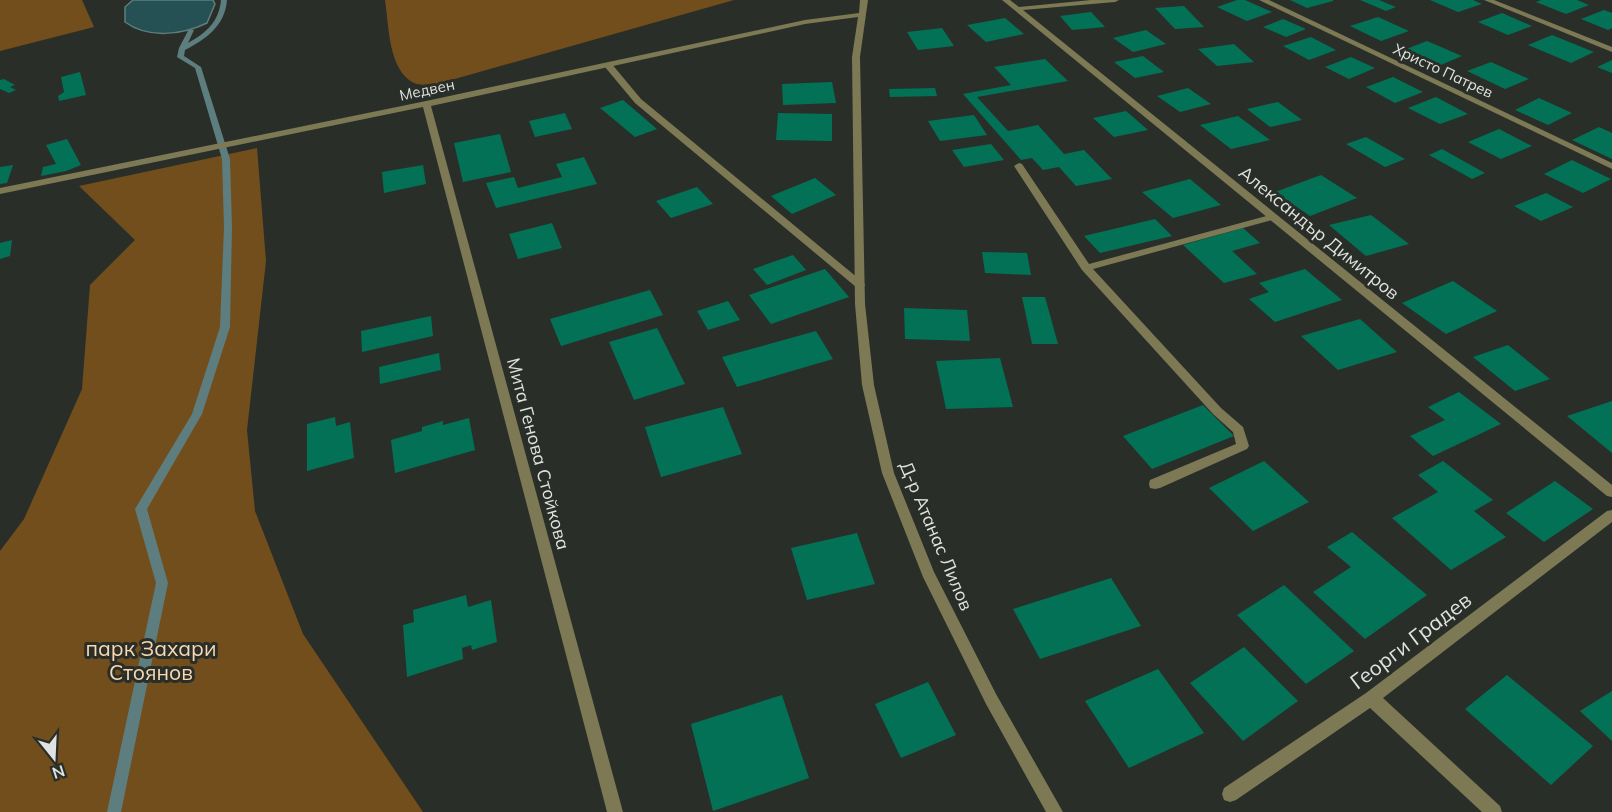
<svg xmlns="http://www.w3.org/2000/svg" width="1612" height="812" font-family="Mulish,sans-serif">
  <rect width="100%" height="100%" fill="#2a2e28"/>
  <g fill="#724e1c">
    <polygon points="0,0 82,0 94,27 0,51"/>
    <path d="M385 0H734L437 84C430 84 420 86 414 83 388 70 389 25 385 0Z"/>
    <polygon points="257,148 266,261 247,430 255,511 303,634 423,812 0,812 0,551 24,519 82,389 90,285 135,240 79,186"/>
  </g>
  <path fill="#255154" stroke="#5d7d7e" stroke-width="1.5" d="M133 0H213L215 4 207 23C182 35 148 39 125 22V7Z"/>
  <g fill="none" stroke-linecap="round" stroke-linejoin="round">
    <path fill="#5d7d7e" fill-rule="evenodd" d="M221 0H227C225 26 206 39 185 50L184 56 201 67 230 159 232 227 230 327 202 414 147 509 168 583 121 812H107L156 583 135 509 192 414 220 327 224 227 222 159 195 68 177 57 179 48 189 29 194 30 188 43C206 33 219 22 221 0Z"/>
  </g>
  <g fill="#037156">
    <polygon points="1237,0 1245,0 1272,12 1247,21 1217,7"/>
    <polygon points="1290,0 1333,0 1333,1 1307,8"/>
    <polygon points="1360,0 1379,0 1396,7 1386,11"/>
    <polygon points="1430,0 1473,0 1482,4 1458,12"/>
    <polygon points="1541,0 1577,0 1589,5 1566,14 1536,2"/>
    <polygon points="1184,6 1204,27 1175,29 1155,8"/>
    <polygon points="1604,10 1612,13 1612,28 1608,30 1581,19"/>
    <polygon points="1091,12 1105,27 1072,30 1060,16"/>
    <polygon points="1502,13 1532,26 1508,35 1478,22"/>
    <polygon points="1378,17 1409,31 1381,41 1350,26"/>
    <polygon points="1005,18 1024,34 986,42 967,25"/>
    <polygon points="1283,19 1306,29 1286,37 1263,27"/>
    <polygon points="942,28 954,46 918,50 907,32"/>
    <polygon points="1146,30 1166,44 1133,52 1113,38"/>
    <polygon points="1552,35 1594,52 1571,63 1528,45"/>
    <polygon points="1311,37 1336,50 1309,60 1283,46"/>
    <polygon points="1427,41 1462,56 1436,67 1401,51"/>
    <polygon points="1234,44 1254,62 1217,66 1198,49"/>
    <polygon points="1143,56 1164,72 1135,78 1114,62"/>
    <polygon points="1351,57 1375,68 1349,79 1325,67"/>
    <polygon points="1045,59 1068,81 977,97 1008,131 1038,125 1064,154 1084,150 1112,179 1076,186 1059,167 1043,170 1032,158 1021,160 963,94 1011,85 994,67"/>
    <polygon points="1612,60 1612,73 1597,67"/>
    <polygon points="1491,62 1529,79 1505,89 1467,71"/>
    <polygon points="80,72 86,95 59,101 58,96 64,92 61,77"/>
    <polygon points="1393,77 1423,92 1395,103 1366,87"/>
    <polygon points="4,79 15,85 10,87 16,90 9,93 0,89 0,80"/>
    <polygon points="832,82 836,103 783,105 782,84"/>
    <polygon points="935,88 937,96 890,97 889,89"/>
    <polygon points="1188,88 1211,104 1180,112 1157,96"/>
    <polygon points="1436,97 1468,114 1440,124 1408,108"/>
    <polygon points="1539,98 1572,113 1548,125 1515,110"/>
    <polygon points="623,100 657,129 635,137 600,108"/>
    <polygon points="1278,102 1302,120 1270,127 1247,109"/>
    <polygon points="1126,111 1148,130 1114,137 1093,118"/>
    <polygon points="565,113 572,129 535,137 529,121"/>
    <polygon points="778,113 832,114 832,141 776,140"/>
    <polygon points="974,115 987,135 940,141 928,121"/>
    <polygon points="1238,116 1270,140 1231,149 1200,125"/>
    <polygon points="1599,127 1612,133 1612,159 1572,140"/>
    <polygon points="1499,129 1532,146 1501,159 1468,142"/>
    <polygon points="500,134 511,172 463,182 454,143"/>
    <polygon points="1366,137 1405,159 1385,167 1346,144"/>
    <polygon points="67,139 81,165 66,171 41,176 43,167 56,164 46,145"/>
    <polygon points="991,144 1004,160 964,167 952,150"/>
    <polygon points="1442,149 1485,173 1472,179 1429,155"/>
    <polygon points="584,157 597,184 496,208 486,183 514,177 518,188 562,177 556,164"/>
    <polygon points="1572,160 1611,179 1583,193 1544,174"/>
    <polygon points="13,165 7,183 0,184 0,167"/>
    <polygon points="423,165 426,184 384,193 382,172"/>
    <polygon points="1321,175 1357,198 1310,216 1275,192"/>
    <polygon points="815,178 836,195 792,214 771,196"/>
    <polygon points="1190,179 1221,205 1173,218 1142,192"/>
    <polygon points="697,187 713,204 671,218 656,201"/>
    <polygon points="1546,193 1573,207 1541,221 1514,206"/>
    <polygon points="1371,215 1409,244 1366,256 1329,225"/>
    <polygon points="1155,219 1172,236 1100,253 1084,236"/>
    <polygon points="552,223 562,248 518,259 509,234"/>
    <polygon points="1243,228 1260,243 1232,251 1257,274 1224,283 1183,245"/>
    <polygon points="12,240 10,256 0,259 0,243"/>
    <polygon points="982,252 1027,253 1031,275 985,273"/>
    <polygon points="793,255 806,270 767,285 753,269"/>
    <polygon points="825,269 849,297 771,324 749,295"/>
    <polygon points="1305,269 1342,300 1275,322 1249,299 1269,292 1259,283"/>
    <polygon points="1453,281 1497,311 1446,334 1402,303"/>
    <polygon points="650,290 663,315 561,346 550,319"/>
    <polygon points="1022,297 1045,297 1058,344 1032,344"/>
    <polygon points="728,301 740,320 708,330 697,311"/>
    <polygon points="904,308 967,310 970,341 905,339"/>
    <polygon points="431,316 433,336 362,352 361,331"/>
    <polygon points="1360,319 1397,352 1338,370 1301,336"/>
    <polygon points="657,328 685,384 634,400 609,342"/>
    <polygon points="816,331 833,359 737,387 722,357"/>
    <polygon points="1508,345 1550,379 1515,391 1473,357"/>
    <polygon points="439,353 441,370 380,384 379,367"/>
    <polygon points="1000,358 1013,407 946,409 936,361"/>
    <polygon points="1459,392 1501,424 1433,456 1410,436 1445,420 1428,407"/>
    <polygon points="1612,401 1612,453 1567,416"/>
    <polygon points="1203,405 1234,436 1152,469 1123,436"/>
    <polygon points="723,407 742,454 661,477 645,427"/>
    <polygon points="335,417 336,426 350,422 354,458 307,471 307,424"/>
    <polygon points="469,418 475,450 395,473 391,440 422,431 422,427 443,421 443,425"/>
    <polygon points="1264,461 1309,502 1253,531 1209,488"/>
    <polygon points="1443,461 1493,500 1474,511 1506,537 1451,570 1392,518 1438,492 1418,475"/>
    <polygon points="1555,481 1593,509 1544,542 1506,513"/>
    <polygon points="1352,532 1427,595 1365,639 1313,592 1351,567 1327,547"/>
    <polygon points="857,533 875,584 807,600 791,548"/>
    <polygon points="1111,578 1141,626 1040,659 1013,609"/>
    <polygon points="1284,585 1354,651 1306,684 1237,615"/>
    <polygon points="466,595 468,607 491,600 497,642 472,650 471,645 462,648 463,659 407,677 403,625 414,622 413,610"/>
    <polygon points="1244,647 1298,701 1243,741 1190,683"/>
    <polygon points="1158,669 1204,733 1129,768 1085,701"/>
    <polygon points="1507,675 1593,746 1551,785 1465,709"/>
    <polygon points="928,682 956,735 901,758 875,704"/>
    <polygon points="1612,691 1612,741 1580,711"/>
    <polygon points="782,695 809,778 713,811 691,724"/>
  </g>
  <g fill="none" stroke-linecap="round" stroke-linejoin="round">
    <g fill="#7c7954" fill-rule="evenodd">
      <polygon points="605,63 611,63 641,99 864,283 865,285 864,287 856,287 635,103 605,67"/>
      <polygon points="1019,163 1022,164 1089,264 1270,215 1276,215 1276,219 1093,269 1221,408 1243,427 1249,446 1247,449 1160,488 1155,489 1150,488 1149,484 1150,480 1236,444 1233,432 1213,414 1082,270 1014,166"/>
    </g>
    <g fill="#7c7954" fill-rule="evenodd">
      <polygon points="860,0 868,0 860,57 865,304 874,385 894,473 934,572 996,694 1063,812 1046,812 986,704 923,577 882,473 862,385 855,304 852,57 858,17 805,24 431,106 623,812 607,812 423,107 0,194 0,188 426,101 805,20 859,13"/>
      <polygon points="1002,0 1010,0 1019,7 1091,0 1119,0 1115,2 1023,10 1612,485 1612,497 1607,496"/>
      <polygon points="1259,0 1269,0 1612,163 1612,169"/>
      <polygon points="1484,0 1494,0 1612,47 1612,52"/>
      <polygon points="1612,510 1612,522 1383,698 1500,806 1502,812 1482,812 1370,708 1236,800 1230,802 1224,800 1222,794 1224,788 1366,693 1607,511"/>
    </g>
  </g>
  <g text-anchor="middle" stroke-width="6" stroke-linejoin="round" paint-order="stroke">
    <g font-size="15" fill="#e0e3df" stroke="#2a2e28">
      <text transform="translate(1443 71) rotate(25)" y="5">Христо Патрев</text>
      <text transform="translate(427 90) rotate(-12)" y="5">Медвен</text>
    </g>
    <g font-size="18" fill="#e0e3df" stroke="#2a2e28">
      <text transform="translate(1319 233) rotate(39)" y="6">Александър Димитров</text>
      <text transform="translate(538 454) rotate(75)" y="6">Мита Генова Стойкова</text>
      <text transform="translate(936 536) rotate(67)" y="6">Д-р Атанас Лилов</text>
    </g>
    <g font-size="21" fill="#e0e3df" stroke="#2a2e28">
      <text transform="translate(1411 641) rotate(-37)" y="7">Георги Градев</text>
    </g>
    <g font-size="21" fill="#f7d8b2" stroke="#2a2e28">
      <text x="151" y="656">парк Захари<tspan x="151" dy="24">Стоянов</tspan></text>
    </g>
  </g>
  <g transform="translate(54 758) rotate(162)" stroke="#2a2e28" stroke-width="4.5" paint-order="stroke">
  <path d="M0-4.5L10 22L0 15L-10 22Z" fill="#e0e3df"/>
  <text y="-9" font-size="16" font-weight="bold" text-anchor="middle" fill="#e0e3df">N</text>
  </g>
</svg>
